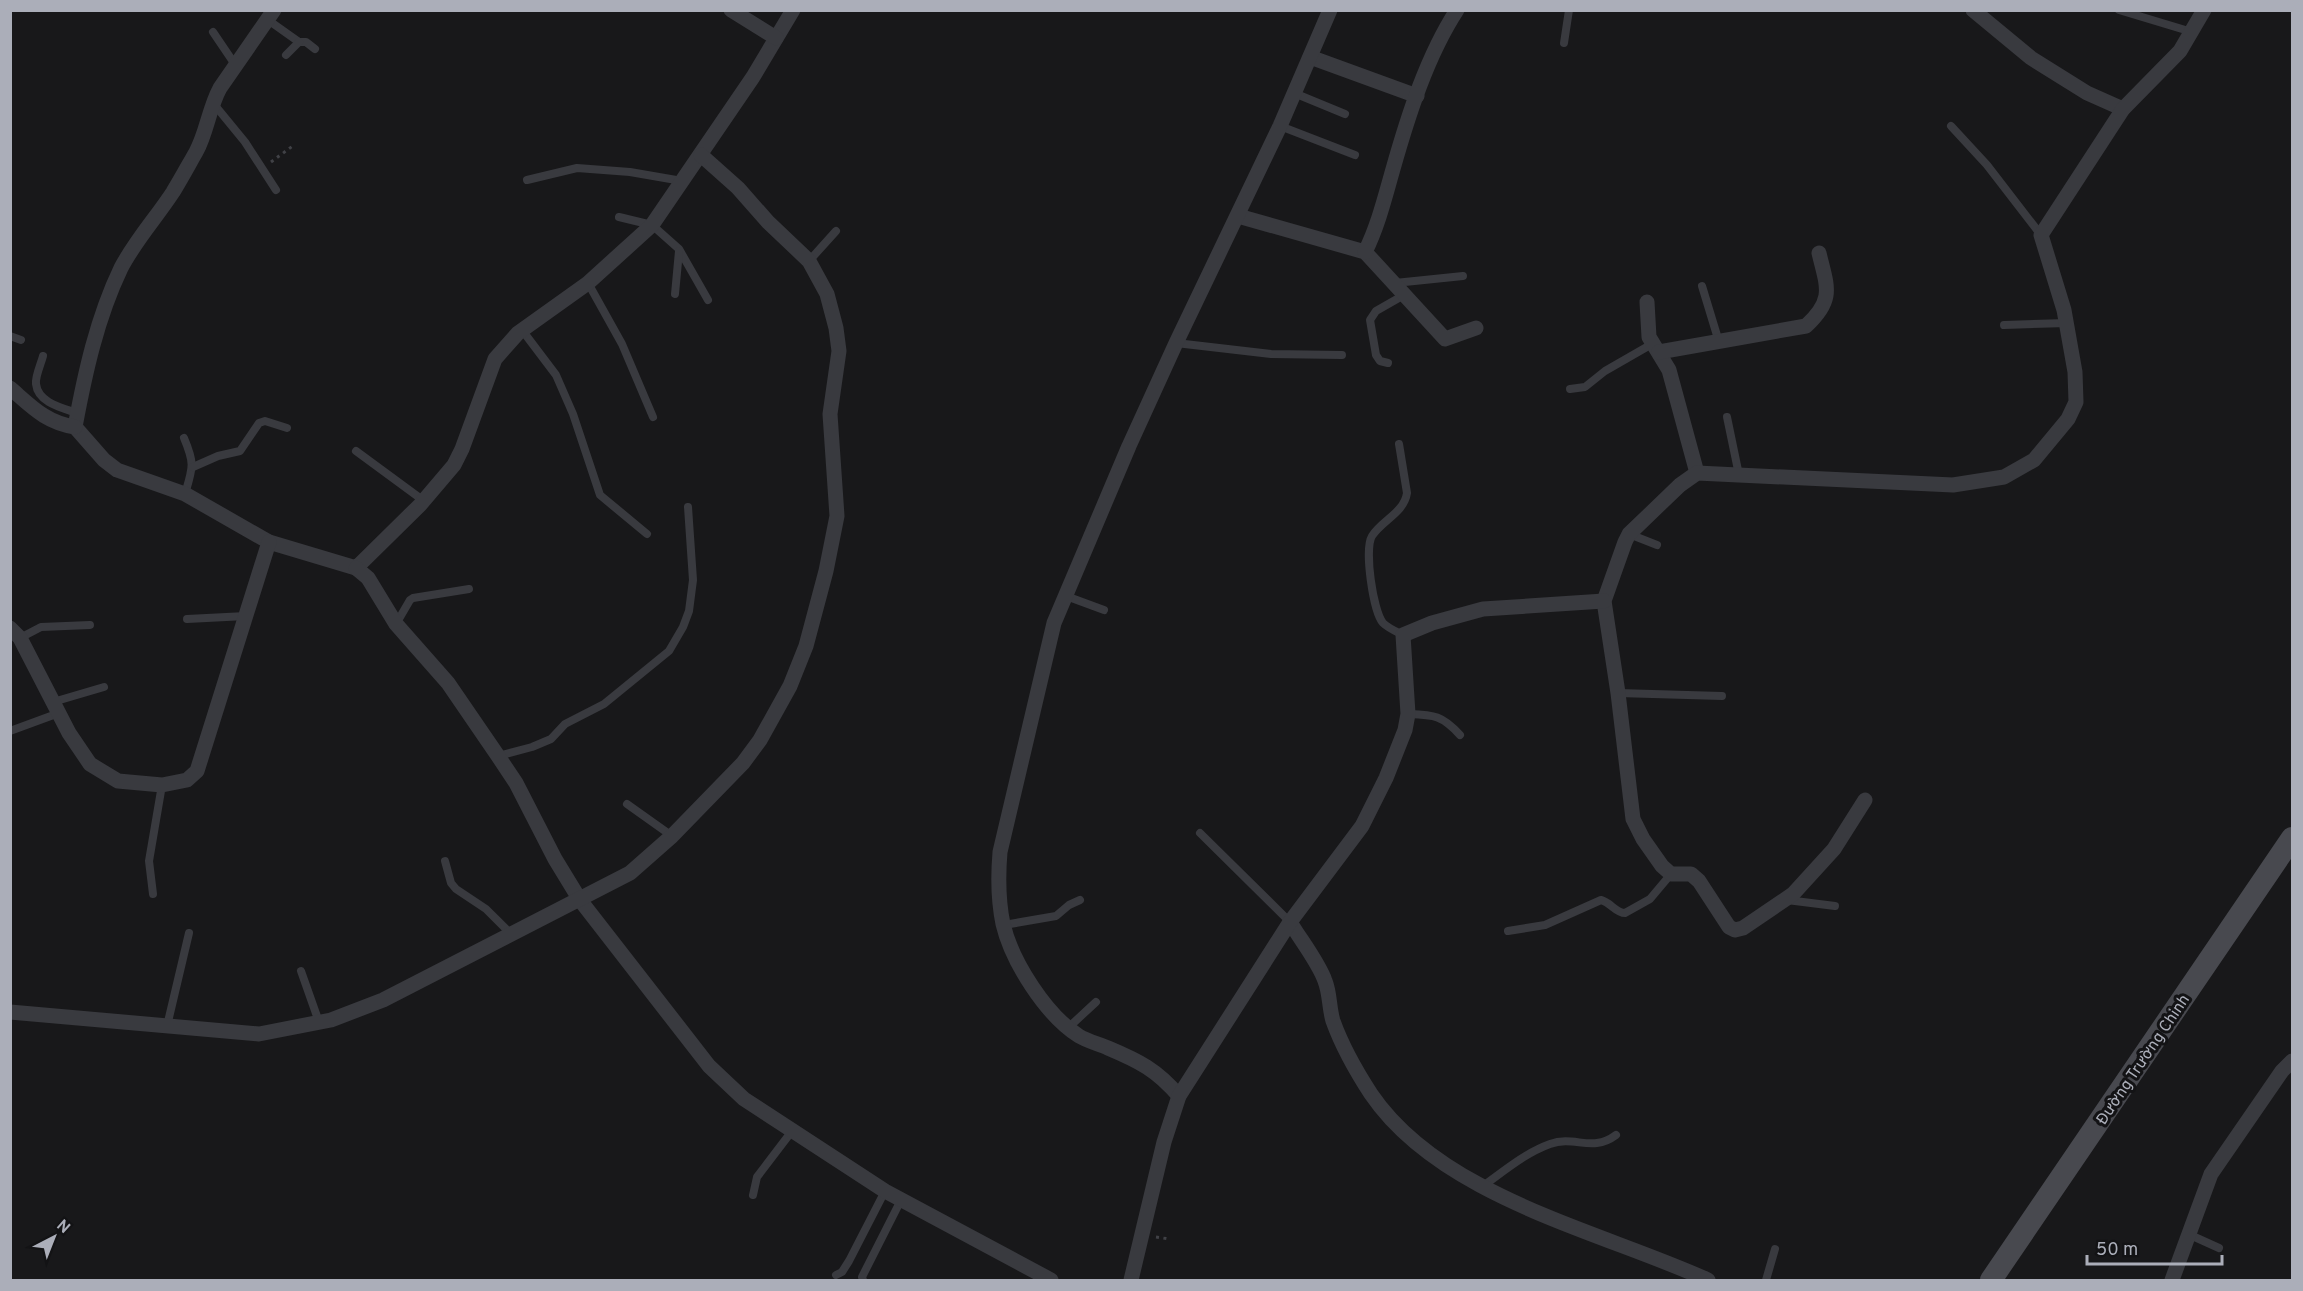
<svg xmlns="http://www.w3.org/2000/svg" width="2303" height="1291" font-family="Overpass,sans-serif">
  <rect width="100%" height="100%" fill="#18181a"/>
  <g fill="none" stroke-linecap="round" stroke-linejoin="round">
    <g stroke="#404146" stroke-width="3" stroke-dasharray="3 4.5" stroke-linecap="butt">
      <polyline points="271,162 294,145"/>
      <polyline points="1156,1237 1169,1239"/>
    </g>
    <g stroke="#393a3f" stroke-width="8">
      <polyline points="2119,10 2192,32"/>
      <polyline points="268,20 299,42 306,42 315,49"/>
      <polyline points="213,32 236,66"/>
      <polyline points="1564,43 1569,10"/>
      <polyline points="286,55 299,42"/>
      <polyline points="1294,93 1345,114"/>
      <polyline points="213,103 245,142 276,190"/>
      <polyline points="1280,126 1355,155"/>
      <polyline points="1951,126 1987,165 2041,235"/>
      <polyline points="527,180 577,168 630,172 682,181"/>
      <polyline points="619,217 652,225 679,249 708,300"/>
      <polyline points="809,261 836,231"/>
      <polyline points="588,283 622,344 653,417"/>
      <polyline points="1395,283 1463,276"/>
      <polyline points="1702,286 1719,342"/>
      <polyline points="675,294 679,251"/>
      <polyline points="2004,325 2067,323"/>
      <polyline points="522,330 556,375 573,414 600,495 647,534"/>
      <polyline points="10,336 21,340"/>
      <polyline points="1176,343 1271,354 1342,355"/>
      <path d="M43 356C41 364 35 376 36 384 38 403 63 408 77 413"/>
      <polyline points="1388,363 1380,361 1376,355 1370,320 1376,311 1404,295"/>
      <polyline points="1570,389 1585,387 1605,371 1652,344"/>
      <polyline points="1727,417 1739,475"/>
      <path d="M184 438C195 464 193 467 185 494"/>
      <path d="M1399 444 1407 493C1404 513 1382 520 1372 536 1364 549 1373 611 1383 623 1388 628 1397 632 1403 635"/>
      <polyline points="356,451 424,501"/>
      <polyline points="193,467 218,456 240,451 259,423 265,421 287,428"/>
      <polyline points="1629,534 1657,545"/>
      <polyline points="1066,596 1104,610"/>
      <polyline points="187,619 246,616"/>
      <polyline points="396,624 410,600 413,598 469,589"/>
      <polyline points="20,638 41,627 90,625"/>
      <polyline points="1618,693 1722,696"/>
      <polyline points="53,702 104,687"/>
      <path d="M1408 714C1434 715 1442 715 1460 735"/>
      <polyline points="10,731 59,713"/>
      <polyline points="498,756 532,747 551,739 565,724 604,704 669,651 683,627 689,611 693,580 688,507"/>
      <polyline points="627,804 672,836"/>
      <polyline points="1200,833 1290,922"/>
      <polyline points="445,861 451,883 456,889 486,909 511,934"/>
      <polyline points="153,894 149,861 162,785"/>
      <polyline points="1787,900 1835,906"/>
      <polyline points="1004,925 1056,916 1069,905 1080,900"/>
      <path d="M1508 931 1545 925 1601 900C1610 902 1616 913 1625 913L1650 899 1671 874"/>
      <polyline points="301,971 319,1022"/>
      <polyline points="167,1026 189,933"/>
      <polyline points="1069,1027 1096,1002"/>
      <path d="M1483 1186C1504 1171 1525 1153 1550 1144 1575 1135 1592 1153 1616 1135"/>
      <polyline points="753,1195 757,1177 792,1131"/>
      <polyline points="2188,1234 2219,1248"/>
      <polyline points="836,1275 842,1272 849,1261 885,1191"/>
      <polyline points="863,1280 862,1277 901,1200"/>
      <polyline points="1766,1280 1775,1249"/>
    </g>
    <g stroke="#393a3f" stroke-width="15">
      <path d="M274 10 220 88C209 108 207 132 196 152 188 166 181 179 173 192 156 218 135 241 121 268 97 318 85 373 75 427L104 460 117 470 185 494 269 542 356 568 420 505 454 465 462 449 495 359 518 333 588 283 652 225 753 77 793 10"/>
      <polyline points="731,10 776,38"/>
      <polyline points="1973,10 2031,58 2087,93 2123,109"/>
      <polyline points="1310,57 1417,96"/>
      <polyline points="1238,216 1365,252 1445,339 1476,328"/>
      <path d="M1365 252C1378 226 1385 197 1393 169 1408 116 1427 56 1457 10"/>
      <polyline points="1647,302 1649,337 1669,370 1697,473"/>
      <path d="M1659 352 1806 326C1835 299 1827 287 1819 253"/>
      <path d="M10 388C31 406 46 423 75 427"/>
      <polyline points="356,568 368,578 396,624 448,683 498,756 516,783 555,859 580,900 709,1066 744,1099 885,1191 1051,1280"/>
      <polyline points="10,628 20,638 69,733 90,764 118,781 162,785 187,780 197,771 269,542"/>
      <polyline points="1865,800 1834,849 1793,894 1743,928 1735,930 1729,927 1699,881 1691,874 1671,874 1662,866 1643,839 1633,819 1618,693 1604,601 1625,542 1629,534 1680,485 1697,473 1953,485 2004,477 2034,460 2068,419 2076,402 2075,372 2064,310 2041,235 2123,109 2180,51 2204,10"/>
      <path d="M1290 922C1300 939 1319 963 1325 981 1330 993 1329 1008 1333 1021 1342 1046 1356 1071 1371 1094 1441 1197 1600 1231 1708 1280"/>
      <polyline points="10,1012 259,1034 331,1020 383,1000 630,873 672,836 743,763 760,740 790,686 806,646 826,571 837,516 830,414 839,351 836,328 827,294 809,261 768,222 738,188 701,155"/>
      <path d="M1179 1096C1157 1070 1139 1061 1108 1048 1099 1044 1087 1041 1079 1036 1046 1015 1012 962 1003 924 998 900 998 876 1000 852L1054 623 1129 446 1176 343 1280 126 1330 10"/>
      <polyline points="1131,1280 1164,1142 1179,1096 1290,922 1362,826 1386,778 1405,730 1408,714 1403,635 1432,623 1483,609 1604,601"/>
      <polyline points="2172,1280 2211,1174 2282,1071 2292,1061"/>
    </g>
    <polyline stroke="#48494f" stroke-width="22" points="1991,1280 2292,838"/>
  </g>
  <g text-anchor="middle" stroke-width="6" stroke-linejoin="round" paint-order="stroke">
    <g font-size="16" fill="#abaeb9" stroke="#131315">
      <text transform="translate(2142 1059) rotate(-56)" y="6">Đường Trường Chinh</text>
    </g>
  </g>
  <rect width="2303" height="1291" fill="none" stroke="#abaeb9" stroke-width="24"/>
  <g transform="translate(54 1237) rotate(42)" stroke="#131315" stroke-width="4.5" paint-order="stroke">
  <path d="M0-4.5L10 22L0 15L-10 22Z" fill="#abaeb9"/>
  <text y="-9" font-size="16" font-weight="bold" text-anchor="middle" fill="#abaeb9">N</text>
  </g>
  <path d="M2087 1255v9h135v-9" fill="none" stroke="#abaeb9" stroke-width="3"/>
  <text x="2096" y="1255" font-size="18" fill="#abaeb9" stroke="#131315" stroke-width="4.5" paint-order="stroke">50 m</text>
</svg>
